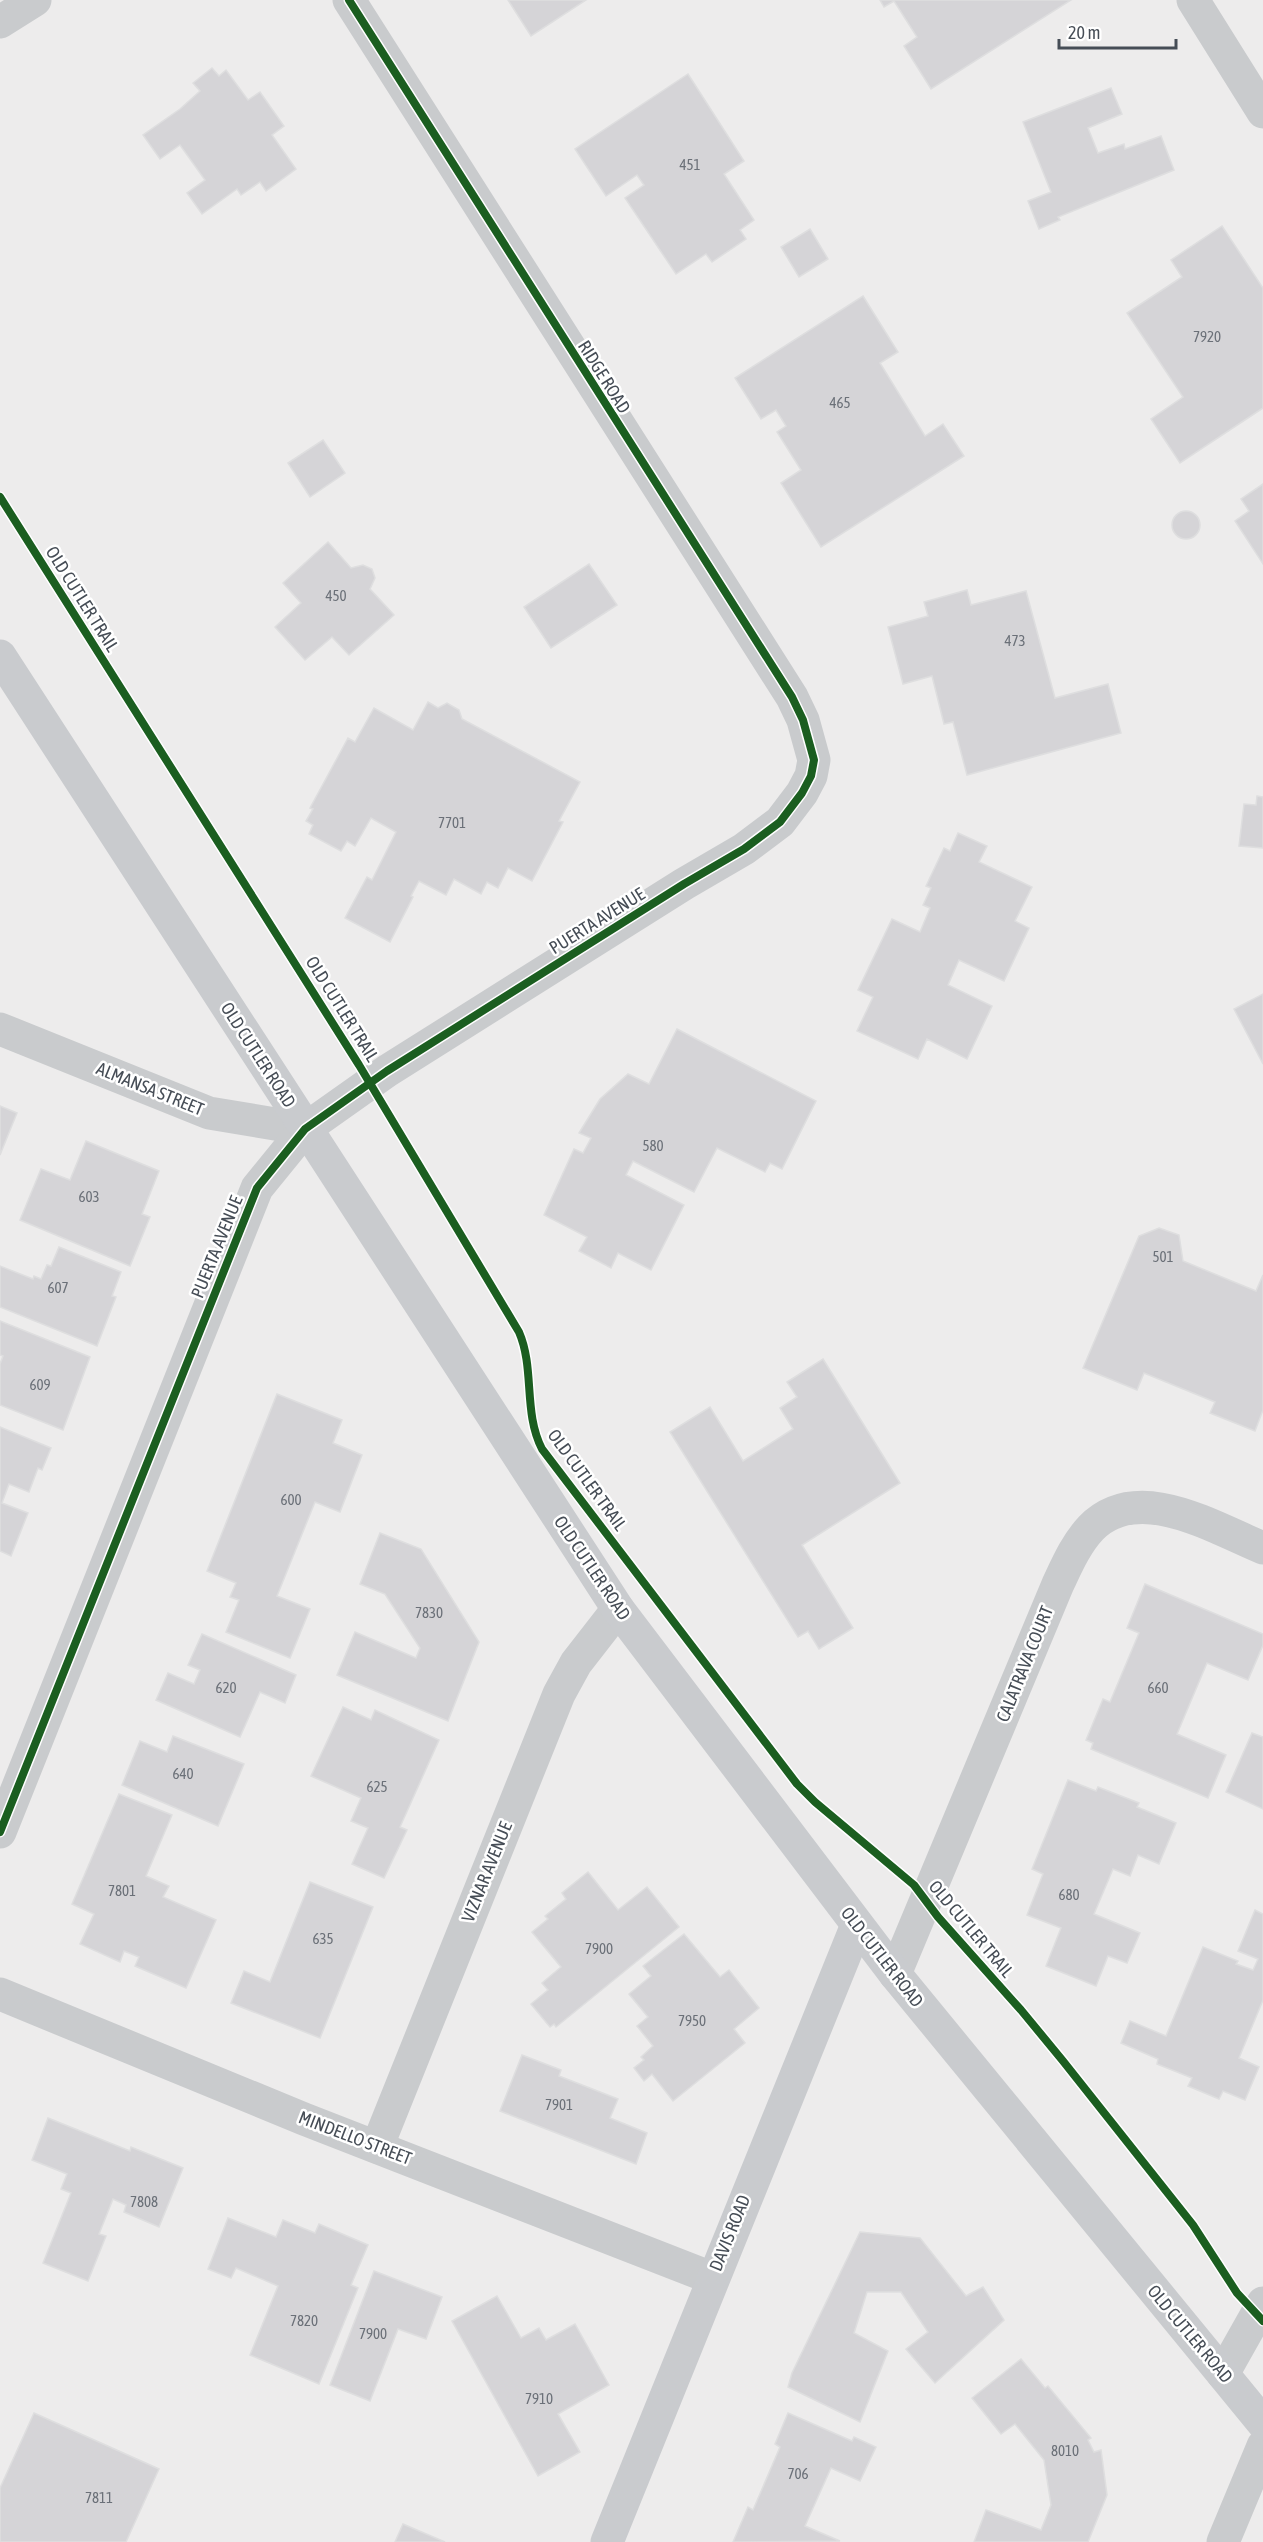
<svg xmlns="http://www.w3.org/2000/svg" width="1263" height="2542" font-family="'Asap Condensed',sans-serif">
  <rect width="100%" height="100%" fill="#edecec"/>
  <g fill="#d5d4d7" stroke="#dededf" stroke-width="1.5">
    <polygon points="508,0 586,0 531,36"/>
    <polygon points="880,0 1071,0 931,89 904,46 917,37 894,1 884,7"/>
    <polygon points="212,68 219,76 226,70 248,100 260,92 284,126 272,135 296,169 266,191 260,182 241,195 237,189 202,214 187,193 205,180 180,145 160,159 143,135 180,109 200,91 193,83"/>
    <polygon points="688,74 744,161 724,174 754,220 740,230 746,239 712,262 706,254 676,274 625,198 644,185 637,175 606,196 575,149"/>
    <polygon points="1111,88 1122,114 1088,128 1098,153 1124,144 1125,149 1161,136 1174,170 1058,217 1060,220 1039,229 1028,201 1051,192 1023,122"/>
    <polygon points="1222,226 1263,288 1263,408 1180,463 1151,419 1183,397 1127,313 1182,277 1171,260"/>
    <polygon points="810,229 828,259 799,277 781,247"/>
    <polygon points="863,296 898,352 880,363 925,436 943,424 964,456 821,547 781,483 801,470 777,432 786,426 776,410 761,419 735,378"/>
    <polygon points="323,440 345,473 310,497 288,463"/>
    <polygon points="1263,484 1263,564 1235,521 1249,511 1241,499"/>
    <circle cx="1186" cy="525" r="14"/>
    <polygon points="328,542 351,568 363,565 372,569 375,578 370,589 394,615 349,655 332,637 305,660 275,627 301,603 283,583"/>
    <polygon points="589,564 617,605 551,648 524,607"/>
    <polygon points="967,590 971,605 1026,591 1055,698 1108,684 1121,733 967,775 953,722 944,724 932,676 903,684 888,627 928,616 924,602"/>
    <polygon points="428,702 438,708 447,703 459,710 462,719 580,782 559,821 563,822 532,881 508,868 498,888 487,882 481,894 454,879 446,895 419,881 411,896 413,897 390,942 345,918 367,877 372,880 396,832 371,818 355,846 347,841 341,851 309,834 313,825 306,821 313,809 310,808 348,738 355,742 374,708 413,730"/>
    <polygon points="1257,796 1263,797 1263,848 1239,846 1244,804 1256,805"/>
    <polygon points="958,833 987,846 979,862 1032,887 1015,921 1029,928 1004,981 959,960 948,985 992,1006 967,1059 927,1039 918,1059 857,1031 873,997 858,990 892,919 920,932 930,908 923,905 931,888 926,886 944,848 950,851"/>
    <polygon points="1263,994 1263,1064 1234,1009"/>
    <polygon points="677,1029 816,1101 782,1169 770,1163 765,1172 717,1148 694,1192 633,1161 626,1175 684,1205 651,1270 618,1253 611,1268 579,1251 587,1237 544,1215 574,1149 583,1153 591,1138 579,1133 600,1099 628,1074 649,1084"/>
    <polygon points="0,1106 17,1113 0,1155"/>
    <polygon points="86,1141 159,1171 142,1214 150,1217 130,1266 20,1220 41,1169 70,1180"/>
    <polygon points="1159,1228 1179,1235 1183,1261 1256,1291 1263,1275 1263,1410 1255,1431 1210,1413 1215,1402 1144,1373 1137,1390 1083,1368 1139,1236"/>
    <polygon points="59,1247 121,1272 112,1296 116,1297 97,1346 0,1307 0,1266 33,1279 34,1276 41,1279 47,1265 51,1266"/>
    <polygon points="0,1321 90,1357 63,1430 0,1405 0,1364 3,1356 0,1355"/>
    <polygon points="823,1359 900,1483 802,1545 853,1628 819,1649 808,1631 798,1637 670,1432 710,1407 743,1461 793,1429 780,1408 797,1397 787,1382"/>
    <polygon points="277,1394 342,1420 333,1443 362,1455 340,1512 315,1502 277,1596 310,1609 290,1658 226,1632 239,1600 230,1597 236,1583 207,1571"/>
    <polygon points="0,1427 51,1448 42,1470 38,1468 29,1492 9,1484 2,1503 28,1513 11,1556 0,1551"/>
    <polygon points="380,1533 421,1549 479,1642 448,1721 337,1675 355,1632 416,1658 420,1648 385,1594 360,1584"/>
    <polygon points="1145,1584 1263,1634 1263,1645 1248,1680 1207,1663 1177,1734 1226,1755 1208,1798 1091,1749 1093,1743 1086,1740 1103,1699 1110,1702 1139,1633 1127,1628"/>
    <polygon points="202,1634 296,1675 285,1703 260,1692 240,1737 156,1700 168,1673 194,1684 200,1670 188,1665"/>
    <polygon points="343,1707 371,1720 375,1710 439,1740 400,1827 407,1830 384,1878 352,1864 368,1828 351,1821 361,1798 311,1776"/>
    <polygon points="1252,1733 1263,1737 1263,1809 1226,1792"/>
    <polygon points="173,1736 244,1764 218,1826 122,1785 140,1741 167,1752"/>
    <polygon points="1068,1780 1096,1791 1098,1787 1139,1803 1137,1807 1176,1823 1159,1864 1138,1855 1130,1876 1113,1869 1094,1914 1140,1933 1127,1963 1108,1956 1096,1986 1046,1966 1061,1928 1027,1915 1043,1874 1032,1869"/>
    <polygon points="119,1794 172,1815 146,1876 169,1886 163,1897 216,1920 186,1988 135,1966 139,1957 124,1951 120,1962 80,1944 94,1914 72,1904"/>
    <polygon points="588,1872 618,1910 647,1887 679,1927 556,2027 554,2024 550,2027 531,2004 548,1990 542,1983 561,1967 532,1932 548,1919 545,1916 566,1899 562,1893"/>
    <polygon points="310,1882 373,1907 320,2038 231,2003 244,1971 270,1982"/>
    <polygon points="1255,1910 1263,1914 1263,2000 1239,2058 1259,2067 1245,2100 1223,2091 1219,2099 1188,2086 1192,2078 1157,2064 1158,2059 1121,2043 1130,2021 1166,2036 1203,1947 1238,1961 1236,1964 1253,1970 1258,1959 1238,1951"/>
    <polygon points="684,1934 720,1977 729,1970 759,2008 734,2029 745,2043 673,2101 652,2074 644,2081 634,2068 644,2060 641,2057 653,2046 637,2026 648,2017 629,1994 651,1976 643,1966"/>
    <polygon points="522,2055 561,2070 559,2076 618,2099 610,2118 647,2133 636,2164 500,2111"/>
    <polygon points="48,2118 130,2151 131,2147 183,2168 159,2227 124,2212 126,2205 113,2199 99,2234 106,2236 88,2281 43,2263 71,2193 61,2189 67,2174 32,2160"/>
    <polygon points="228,2218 276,2237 283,2220 315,2233 319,2224 368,2245 351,2285 358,2288 319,2384 250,2355 278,2286 236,2268 231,2278 208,2269"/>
    <polygon points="860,2232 920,2238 966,2296 983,2287 1004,2320 935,2383 906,2349 928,2332 901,2292 867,2292 854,2333 888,2351 860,2422 788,2387 792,2373"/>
    <polygon points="374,2271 442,2297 426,2339 398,2329 370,2401 330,2385"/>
    <polygon points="497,2296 521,2338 539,2328 546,2340 575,2324 609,2385 558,2414 580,2452 538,2476 452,2321"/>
    <polygon points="1021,2359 1045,2388 1048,2386 1091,2438 1088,2440 1094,2452 1101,2450 1107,2495 1088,2542 974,2542 986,2510 1041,2530 1051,2505 1044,2460 1015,2424 1001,2434 972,2398"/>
    <polygon points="34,2413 159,2469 126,2542 0,2542 0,2488"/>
    <polygon points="788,2413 852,2441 854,2437 876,2447 860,2481 831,2468 805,2526 840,2541 733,2542 748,2507 753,2510 780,2447 775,2444"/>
    <polygon points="403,2524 445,2542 395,2542"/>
  </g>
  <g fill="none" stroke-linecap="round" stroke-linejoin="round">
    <g stroke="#c9cbcd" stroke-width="33">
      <polyline points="1193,0 1263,112"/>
      <polyline points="0,22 35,0"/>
      <polyline points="0,1029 209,1113 305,1129"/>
      <polyline points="0,1832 257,1188 305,1129 387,1071 684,884 744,849 780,822 802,793 811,776 814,760 803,720 792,697 349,0"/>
      <path d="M895 1974 1058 1584C1067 1565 1076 1544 1091 1528 1138 1480 1214 1528 1263 1548"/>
      <polyline points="0,1994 304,2119 712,2278"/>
      <polyline points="377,2147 559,1694 576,1663 618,1609"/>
      <polyline points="1223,2374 1263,2303"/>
      <polyline points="1223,2542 1263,2446"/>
    </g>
    <g stroke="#c9cbce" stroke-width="33">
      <polyline points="0,656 618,1609 895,1974 1263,2423"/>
      <polyline points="607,2542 857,1925"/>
    </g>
    <defs>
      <g id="cycleway">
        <path d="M0 497 359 1065 519 1332C535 1369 523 1412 542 1449L797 1784 815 1802 914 1885 938 1917 1021 2010 1063 2061 1193 2225 1237 2293 1263 2321"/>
        <polyline points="0,1832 257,1188 305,1129 387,1071 684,884 744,849 780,822 802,793 811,776 814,760 803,720 792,697 349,0"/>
      </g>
    </defs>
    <use href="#cycleway" stroke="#fff" stroke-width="11"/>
    <use href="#cycleway" stroke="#1b5e20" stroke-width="8"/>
  </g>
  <g text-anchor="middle" stroke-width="5" stroke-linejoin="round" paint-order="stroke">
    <g font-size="15" fill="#6b7078">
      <text x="690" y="170">451</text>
      <text x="1207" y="342">7920</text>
      <text x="840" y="408">465</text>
      <text x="336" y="601">450</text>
      <text x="1015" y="646">473</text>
      <text x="452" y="828">7701</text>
      <text x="653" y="1151">580</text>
      <text x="89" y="1202">603</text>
      <text x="1163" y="1262">501</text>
      <text x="58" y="1293">607</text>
      <text x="40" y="1390">609</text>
      <text x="291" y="1505">600</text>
      <text x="429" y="1618">7830</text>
      <text x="226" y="1693">620</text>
      <text x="1158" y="1693">660</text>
      <text x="183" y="1779">640</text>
      <text x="377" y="1792">625</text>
      <text x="122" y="1896">7801</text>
      <text x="1069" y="1900">680</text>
      <text x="323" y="1944">635</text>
      <text x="599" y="1954">7900</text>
      <text x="692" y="2026">7950</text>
      <text x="559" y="2110">7901</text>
      <text x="144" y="2207">7808</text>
      <text x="304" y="2326">7820</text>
      <text x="373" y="2339">7900</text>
      <text x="539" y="2404">7910</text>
      <text x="1065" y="2456">8010</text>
      <text x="798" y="2479">706</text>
      <text x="99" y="2503">7811</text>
    </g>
    <g font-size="18" fill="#464d56" stroke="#fff">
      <text transform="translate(604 377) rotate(58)" y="6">RIDGE ROAD</text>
      <text transform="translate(82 599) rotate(58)" y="6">OLD CUTLER TRAIL</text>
      <text transform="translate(597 921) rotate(-32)" y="6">PUERTA AVENUE</text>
      <text transform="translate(342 1009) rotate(58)" y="6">OLD CUTLER TRAIL</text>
      <text transform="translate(258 1055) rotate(57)" y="6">OLD CUTLER ROAD</text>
      <text transform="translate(150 1089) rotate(22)" y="6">ALMANSA STREET</text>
      <text transform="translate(217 1247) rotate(-68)" y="6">PUERTA AVENUE</text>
      <text transform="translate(587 1480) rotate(54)" y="6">OLD CUTLER TRAIL</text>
      <text transform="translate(592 1568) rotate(56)" y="6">OLD CUTLER ROAD</text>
      <text transform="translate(1025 1664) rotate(-68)" y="6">CALATRAVA COURT</text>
      <text transform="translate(487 1872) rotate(-68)" y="6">VIZNAR AVENUE</text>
      <text transform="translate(971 1929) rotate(50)" y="6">OLD CUTLER TRAIL</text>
      <text transform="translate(882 1957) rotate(52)" y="6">OLD CUTLER ROAD</text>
      <text transform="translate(355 2138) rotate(21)" y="6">MINDELLO STREET</text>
      <text transform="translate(730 2233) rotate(-68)" y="6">DAVIS ROAD</text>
      <text transform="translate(1190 2334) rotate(50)" y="6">OLD CUTLER ROAD</text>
    </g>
  </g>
  <path d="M1059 39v9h117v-9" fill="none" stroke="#464d56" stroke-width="3"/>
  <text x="1068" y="39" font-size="18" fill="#464d56" stroke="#ffffff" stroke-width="4.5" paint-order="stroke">20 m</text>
</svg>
